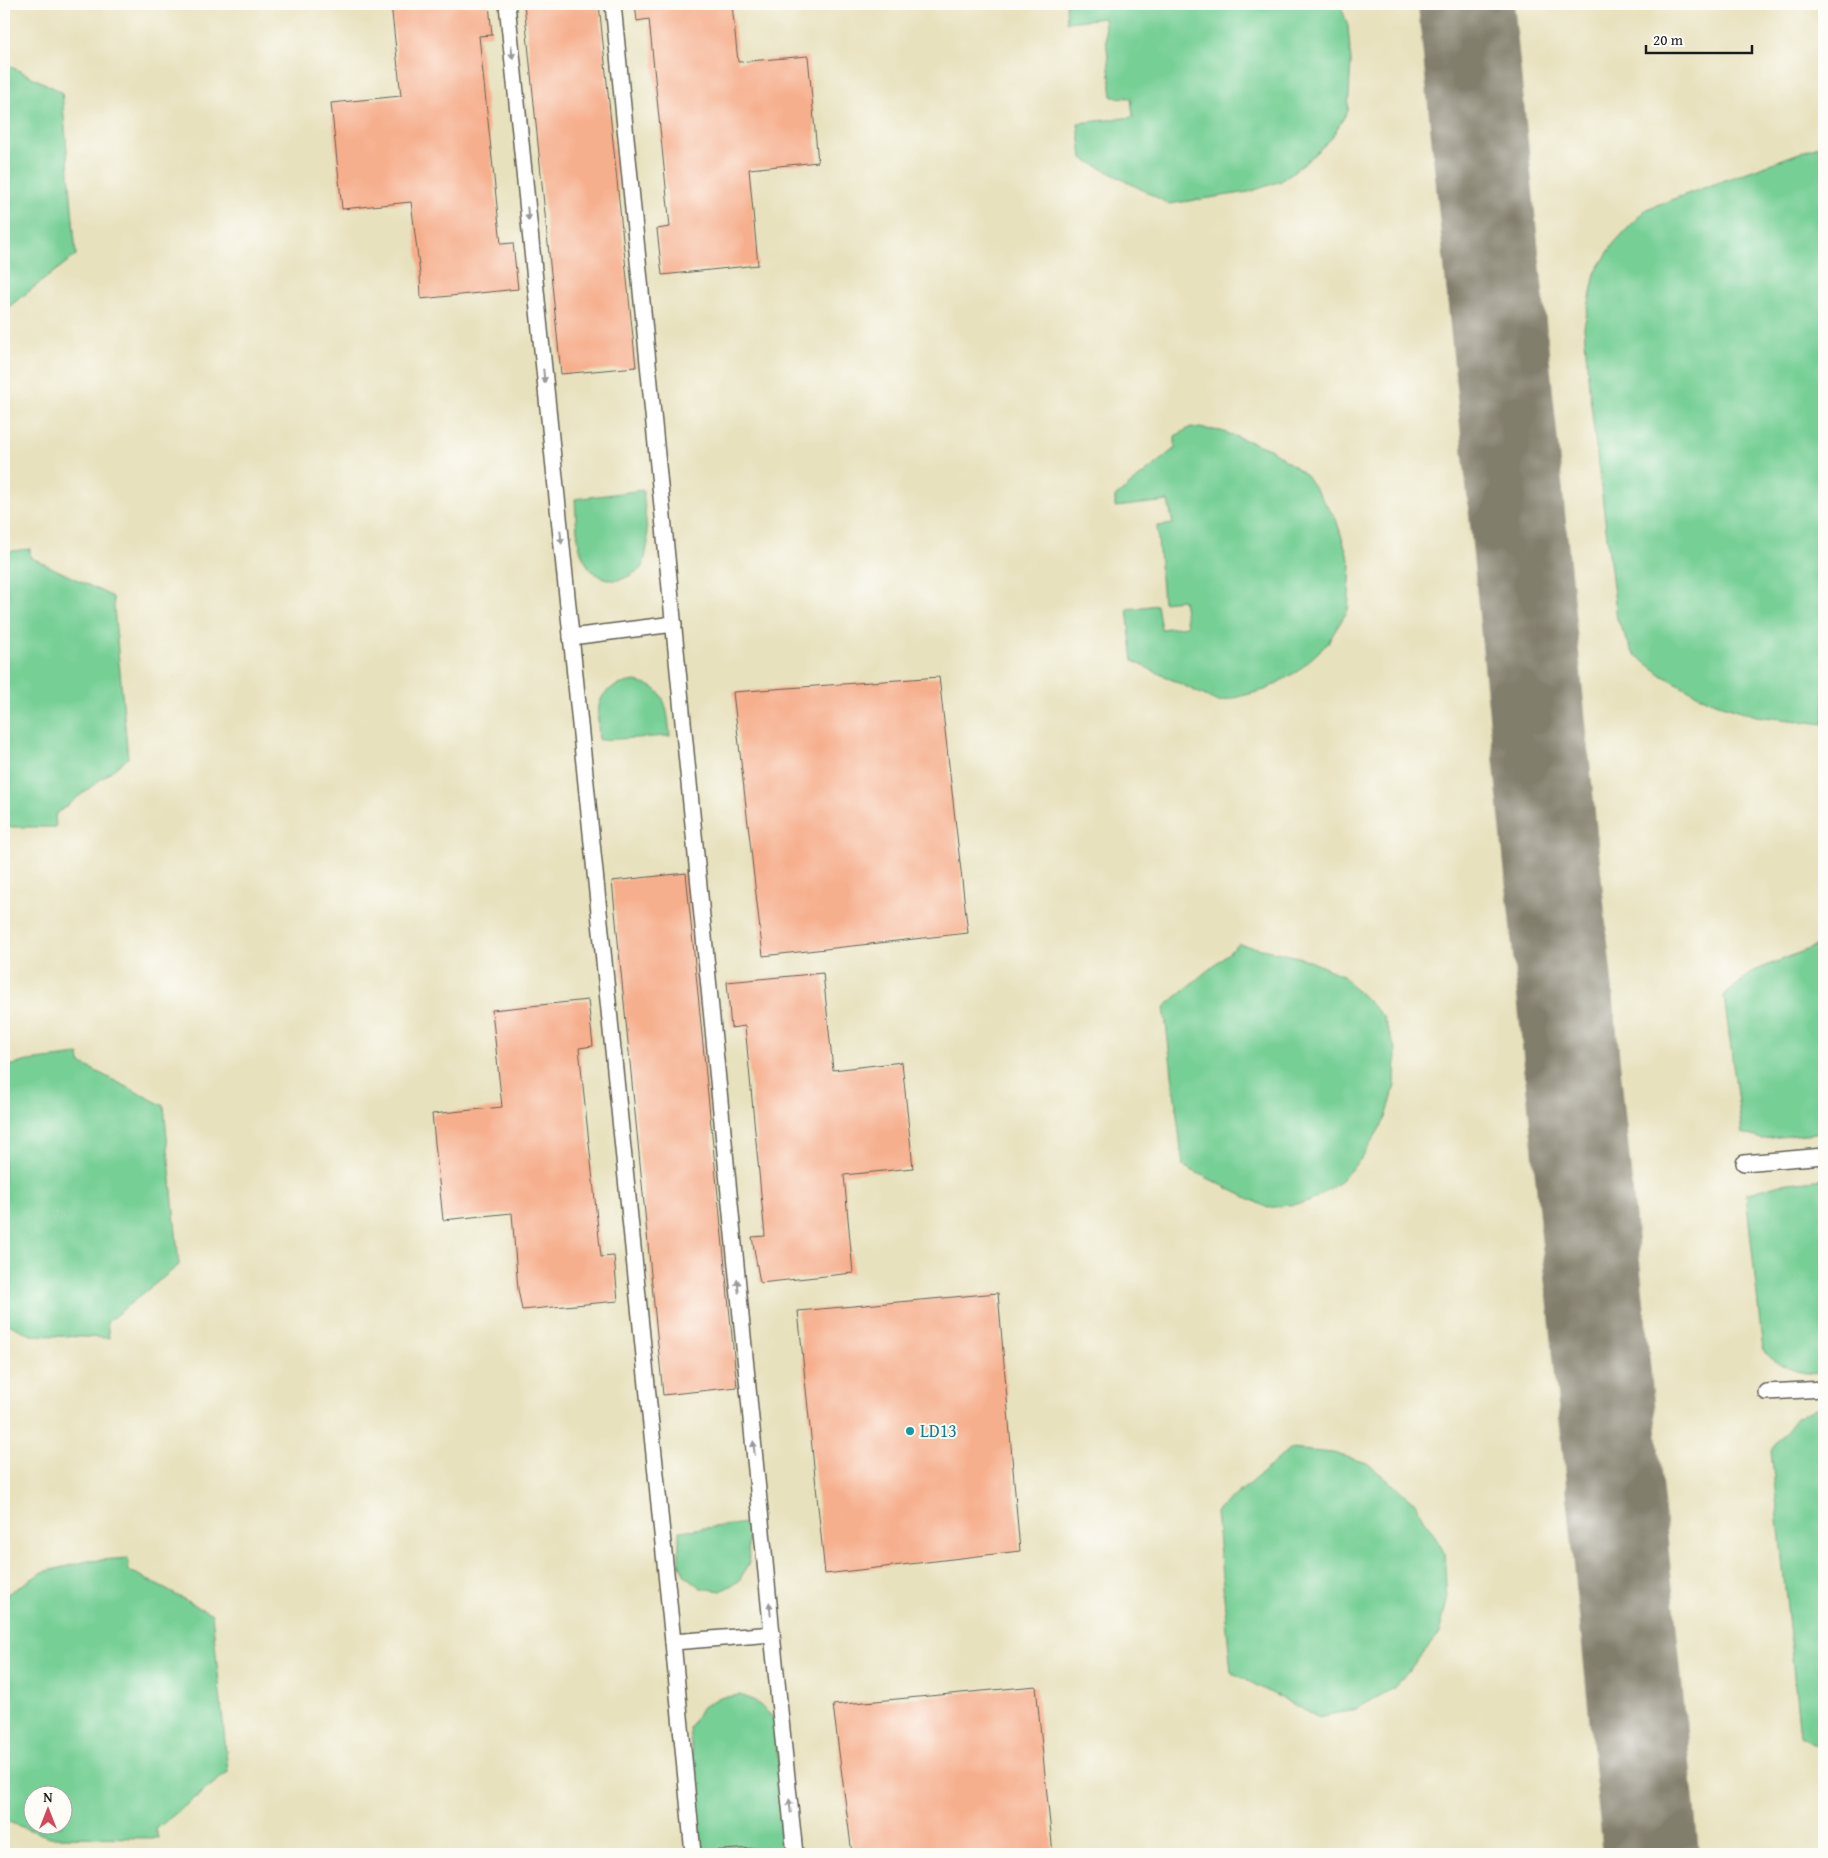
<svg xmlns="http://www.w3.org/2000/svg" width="1828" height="1858" font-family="'Gentium Book Plus',serif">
  <rect width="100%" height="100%" fill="#fdfcf7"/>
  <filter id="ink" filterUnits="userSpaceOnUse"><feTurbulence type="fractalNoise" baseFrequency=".02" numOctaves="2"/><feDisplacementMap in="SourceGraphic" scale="10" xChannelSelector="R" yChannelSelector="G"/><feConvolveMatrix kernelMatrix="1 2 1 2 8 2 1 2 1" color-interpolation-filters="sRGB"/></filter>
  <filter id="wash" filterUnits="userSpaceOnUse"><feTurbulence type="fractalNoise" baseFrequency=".0096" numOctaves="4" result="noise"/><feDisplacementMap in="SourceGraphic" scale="20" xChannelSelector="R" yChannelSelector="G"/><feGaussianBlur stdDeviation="1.12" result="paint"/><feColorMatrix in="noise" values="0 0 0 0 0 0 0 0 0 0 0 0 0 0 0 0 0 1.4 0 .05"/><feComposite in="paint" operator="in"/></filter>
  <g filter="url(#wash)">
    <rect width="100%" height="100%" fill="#e7e1bd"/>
    <g fill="#76cf95" stroke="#497658" fill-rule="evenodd">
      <polygon points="1066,4 1340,4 1348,26 1351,62 1348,111 1330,140 1307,161 1281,181 1249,192 1169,204 1082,158 1078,123 1133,117 1131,98 1112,97 1104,18 1067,22"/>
      <polygon points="4,63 62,92 76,255 6,309 7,318 4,318"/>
      <polygon points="1824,144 1824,724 1756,716 1710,701 1663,676 1633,653 1617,619 1589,388 1584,327 1595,273 1614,243 1646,209"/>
      <polygon points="1191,427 1221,431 1270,449 1306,475 1336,519 1351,566 1348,610 1327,644 1298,671 1265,690 1218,702 1133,661 1127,609 1157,605 1161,629 1187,626 1183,600 1163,602 1157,526 1173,524 1168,501 1115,507 1115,497 1175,448 1175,436"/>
      <path d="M643 490 648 543 643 567C630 576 619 584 604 578 574 567 577 525 575 499Z"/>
      <polygon points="30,549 30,557 113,597 128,758 55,815 56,827 4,827 4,552"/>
      <path d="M635 681C640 683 645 684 650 686 668 694 668 719 670 736L599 740C597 704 594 688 635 681Z"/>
      <polygon points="1824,943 1824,1132 1762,1139 1742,1133 1724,996 1753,971"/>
      <polygon points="1239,944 1303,958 1342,975 1383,1016 1396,1051 1395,1085 1386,1118 1361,1159 1337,1184 1309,1202 1268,1208 1183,1166 1164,1007"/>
      <polygon points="79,1055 80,1063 164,1106 179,1265 107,1322 109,1338 31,1335 4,1322 4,1067 28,1061"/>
      <path d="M1824 1179V1373C1797 1375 1783 1368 1763 1351L1746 1194 1780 1184Z"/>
      <polygon points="1818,1407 1824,1407 1824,1748 1800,1736 1771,1450 1796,1418"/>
      <polygon points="1290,1449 1333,1453 1367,1463 1415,1503 1444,1552 1447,1601 1439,1634 1394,1688 1354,1710 1317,1717 1231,1672 1216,1512"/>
      <polygon points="747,1523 749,1563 739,1581 721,1591 701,1588 685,1576 679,1563 679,1531"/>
      <path d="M128 1558 129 1570 212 1614 228 1772 156 1829 158 1838 49 1837 6 1821 4 1819V1596L43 1572 88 1561ZM32 1796H62V1826H32Z"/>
      <polygon points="740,1695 754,1700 774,1718 787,1854 702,1854 689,1728 701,1708 718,1698"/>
    </g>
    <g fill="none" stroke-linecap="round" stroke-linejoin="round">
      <polyline stroke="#827e6c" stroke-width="96" points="1466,4 1651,1854"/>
    </g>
    <g id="blocks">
      <g fill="#f6af8d">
        <polygon points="391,4 489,4 492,35 479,36 501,244 513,243 518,289 421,299 420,274 411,202 342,209 331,103 401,96"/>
        <polygon points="524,4 599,4 636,367 561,374"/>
        <polygon points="635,4 732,4 738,62 808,56 818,162 749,169 758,265 662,275 657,229 670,227 649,19 637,21"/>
        <polygon points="939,677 968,933 763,956 733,692"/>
        <polygon points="686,873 737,1387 663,1395 612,881"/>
        <polygon points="823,973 833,1070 902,1062 913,1168 844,1175 853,1273 760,1283 752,1237 765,1236 745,1026 731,1028 727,982"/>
        <polygon points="588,1000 593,1046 579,1048 601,1257 614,1256 618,1301 522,1310 518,1289 512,1213 443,1220 432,1114 502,1107 492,1010"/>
        <polygon points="998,1293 1020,1551 825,1574 798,1311"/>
        <polygon points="1036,1686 1053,1854 852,1854 833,1705"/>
        <polygon points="771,1847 772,1854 707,1854 706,1851"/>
      </g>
    </g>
  </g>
  <g filter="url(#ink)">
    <use href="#blocks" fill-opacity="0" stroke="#636154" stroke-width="1"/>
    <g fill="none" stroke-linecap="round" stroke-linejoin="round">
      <defs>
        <g id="lane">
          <polyline points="507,4 673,1642 693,1854"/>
          <polyline points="613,4 772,1634 795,1854"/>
          <polyline points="571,637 674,624"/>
          <polyline points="1744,1163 1824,1156"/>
          <polyline points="1766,1392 1824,1389"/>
          <polyline points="673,1642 772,1634"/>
        </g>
      </defs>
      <use href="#lane" stroke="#636154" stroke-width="18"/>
      <use href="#lane" stroke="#fff" stroke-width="15"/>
    </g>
    <defs><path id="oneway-solid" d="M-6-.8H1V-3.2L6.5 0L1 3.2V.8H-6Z" transform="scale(1.25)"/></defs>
    <g fill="#999">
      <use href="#oneway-solid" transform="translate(512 52) rotate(84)"/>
      <use href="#oneway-solid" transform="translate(528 214) rotate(84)"/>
      <use href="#oneway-solid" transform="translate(544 376) rotate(84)"/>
      <use href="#oneway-solid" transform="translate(561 537) rotate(84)"/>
      <use href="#oneway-solid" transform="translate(738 1286) rotate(-96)"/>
      <use href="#oneway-solid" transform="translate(754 1448) rotate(-96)"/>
      <use href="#oneway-solid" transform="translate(770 1609) rotate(-96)"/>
      <use href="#oneway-solid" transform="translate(790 1806) rotate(-96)"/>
    </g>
  </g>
  <circle fill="#0f9aa8" stroke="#fdfcf7" stroke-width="2" cx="910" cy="1431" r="5"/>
  <g text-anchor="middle" stroke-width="4" stroke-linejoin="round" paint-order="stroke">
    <g font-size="18" fill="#0d838f" stroke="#fdfcf7" text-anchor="start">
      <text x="920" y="1437">LD13</text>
    </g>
  </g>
  <rect width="1828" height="1858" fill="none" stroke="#fdfcf7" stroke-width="20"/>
  <g transform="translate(48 1810)"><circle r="24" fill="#fdfcf7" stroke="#a3a29f"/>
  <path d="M0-4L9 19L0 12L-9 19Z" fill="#d1495b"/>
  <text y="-8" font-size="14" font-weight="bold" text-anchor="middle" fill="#1c1c1c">N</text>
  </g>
  <path d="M1646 45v8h106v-8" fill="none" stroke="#1c1c1c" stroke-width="2.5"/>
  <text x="1653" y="45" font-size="15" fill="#1c1c1c" stroke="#fdfcf7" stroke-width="4" paint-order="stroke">20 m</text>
</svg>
